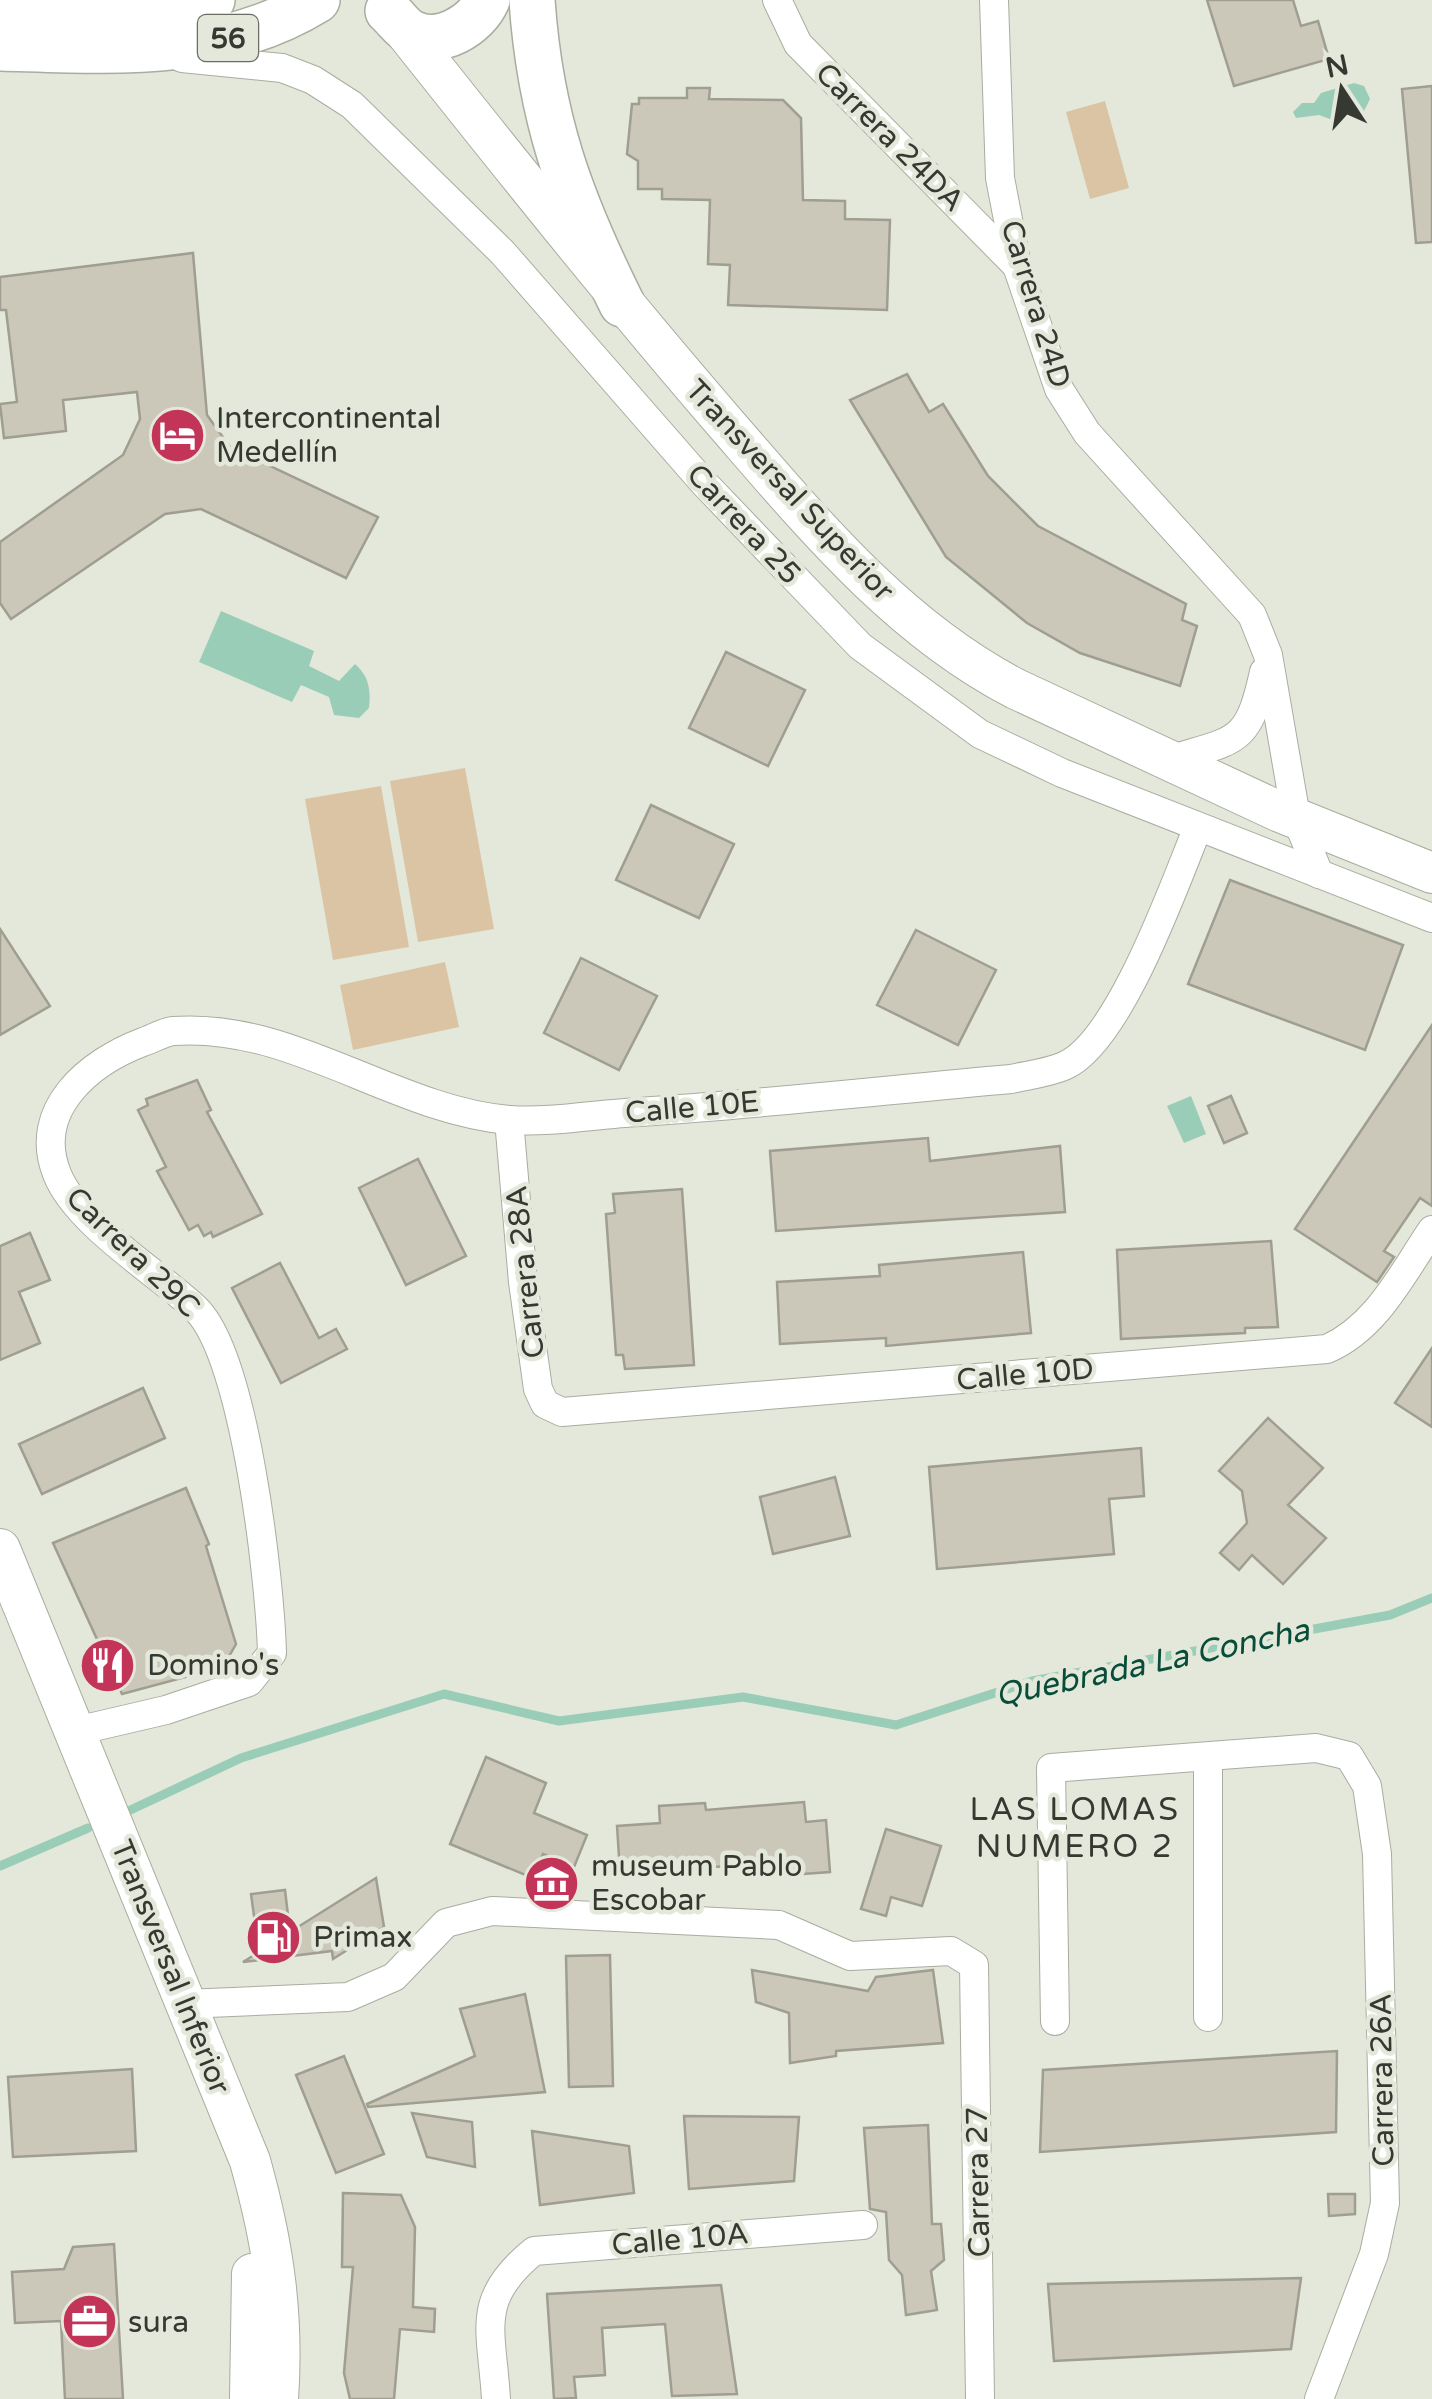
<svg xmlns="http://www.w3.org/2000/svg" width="1432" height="2399" font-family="'Varela Round',sans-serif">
  <rect width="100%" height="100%" fill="#e3e8da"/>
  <g fill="#dac4a4">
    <polygon points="1105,101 1129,188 1090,199 1066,112"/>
    <polygon points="465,768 494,929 418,942 390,781"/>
    <polygon points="381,786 409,947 333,960 305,799"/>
    <polygon points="445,962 459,1027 353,1050 340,985"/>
  </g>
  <g fill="#9acdb7">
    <polygon points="1354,83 1364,86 1370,99 1363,113 1335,121 1319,115 1296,118 1293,112 1302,103 1314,103 1321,93"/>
    <path d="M221 611 314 651 309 666 339 681 355 664C369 676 371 690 369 708L359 718 334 715 329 697 301 685 292 702 199 662Z"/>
    <polygon points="1191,1096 1206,1134 1184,1143 1167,1106"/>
  </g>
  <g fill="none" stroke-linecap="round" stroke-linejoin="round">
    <g stroke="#9acdb7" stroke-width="9">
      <polyline points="122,1814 241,1758 444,1694 559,1721 743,1697 896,1725 1032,1681 1390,1615 1432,1598"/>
      <polyline points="0,1866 88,1828"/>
    </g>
  </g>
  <g fill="#cbc8ba" stroke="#a09e90" stroke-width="2.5">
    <polygon points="1207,0 1293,0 1301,26 1318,21 1329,59 1234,86"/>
    <polygon points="1432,86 1432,242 1416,243 1402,89"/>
    <polygon points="687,88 710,88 709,99 783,100 801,118 803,200 845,201 845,219 890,220 887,310 728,305 730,265 708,264 710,200 662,199 662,189 638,189 638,161 627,154 632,104 639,104 639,98 687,98"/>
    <polygon points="193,253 207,415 230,447 378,517 346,578 201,509 165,514 11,619 0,603 0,542 123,455 140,419 137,392 63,400 66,431 4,438 0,404 17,402 6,310 0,310 0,277"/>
    <polygon points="907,374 929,412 943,404 988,476 1038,526 1186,604 1182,620 1197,626 1180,686 1080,653 1027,623 946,557 850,400"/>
    <polygon points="726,652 805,690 768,766 689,728"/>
    <polygon points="651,805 734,844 699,918 616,880"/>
    <polygon points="1230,880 1403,945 1365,1050 1188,984"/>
    <polygon points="0,929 50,1006 0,1035"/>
    <polygon points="916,930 996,970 958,1045 877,1005"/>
    <polygon points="581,958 657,996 619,1070 544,1033"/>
    <polygon points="1432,1025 1432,1206 1420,1198 1384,1251 1394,1257 1377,1282 1295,1229"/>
    <polygon points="197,1080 211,1110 207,1112 262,1214 213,1237 211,1232 204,1236 198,1225 189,1230 157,1171 166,1167 138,1110 148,1105 146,1099"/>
    <polygon points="1231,1096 1247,1133 1224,1143 1208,1106"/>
    <polygon points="928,1138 930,1161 1060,1146 1065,1212 776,1231 770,1151"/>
    <polygon points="418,1159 466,1256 406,1285 359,1188"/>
    <polygon points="682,1189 694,1365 625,1369 623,1355 616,1355 606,1214 615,1213 613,1194"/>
    <polygon points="30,1233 50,1280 19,1292 40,1343 0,1360 0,1246"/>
    <polygon points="1271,1241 1278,1327 1245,1328 1245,1333 1121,1339 1117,1250"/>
    <polygon points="1023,1252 1031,1333 886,1346 886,1338 780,1344 777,1282 880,1276 879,1265"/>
    <polygon points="280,1263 319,1338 336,1329 347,1349 281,1383 232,1288"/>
    <polygon points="1432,1348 1432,1427 1395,1403"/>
    <polygon points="143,1388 165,1438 42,1494 19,1444"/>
    <polygon points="1268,1418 1323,1468 1288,1505 1326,1538 1283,1584 1252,1555 1239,1570 1220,1553 1247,1523 1242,1491 1219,1471"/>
    <polygon points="1141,1448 1144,1496 1109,1499 1114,1554 937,1569 929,1467"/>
    <polygon points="835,1477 850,1536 773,1554 760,1497"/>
    <polygon points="186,1488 209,1544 206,1546 236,1644 223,1667 122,1694 53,1543"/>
    <polygon points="486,1757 546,1783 534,1813 587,1835 574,1867 543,1854 533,1878 450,1844"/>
    <polygon points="804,1802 806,1822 826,1820 830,1872 789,1875 788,1863 620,1872 617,1826 660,1823 659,1806 705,1803 706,1810"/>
    <polygon points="886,1829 941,1846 922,1906 891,1897 886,1916 861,1909"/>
    <polygon points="376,1878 384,1927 333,1959 332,1951 243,1962 259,1952 251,1894 285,1890 290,1932"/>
    <polygon points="610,1955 613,2086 569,2087 566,1956"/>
    <polygon points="752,1970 868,1991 876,1977 933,1970 943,2043 836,2051 836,2056 790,2063 789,2013 756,2002"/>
    <polygon points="525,1994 545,2092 368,2107 367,2104 475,2056 460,2009"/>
    <polygon points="1337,2051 1336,2132 1040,2152 1043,2070"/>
    <polygon points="344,2056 384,2154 336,2173 296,2075"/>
    <polygon points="132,2069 136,2151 13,2157 8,2077"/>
    <polygon points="412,2113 472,2122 475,2167 427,2157"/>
    <polygon points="684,2116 799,2117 794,2181 689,2189"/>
    <polygon points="928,2125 932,2224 941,2224 944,2260 931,2271 937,2310 906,2315 902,2275 889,2260 886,2212 870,2209 864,2128"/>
    <polygon points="532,2131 629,2146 634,2193 540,2205"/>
    <polygon points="343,2193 401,2195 415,2227 413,2307 435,2309 434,2332 400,2329 394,2399 350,2399 344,2373 353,2267 342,2267"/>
    <polygon points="1328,2194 1355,2194 1355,2214 1329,2216"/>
    <polygon points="114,2244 123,2399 65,2399 61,2321 15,2323 12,2272 64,2269 73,2247"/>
    <polygon points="1301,2278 1291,2349 1054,2361 1048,2284"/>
    <polygon points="721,2285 737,2394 672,2396 665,2324 602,2328 605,2375 574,2377 576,2398 554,2399 547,2294"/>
  </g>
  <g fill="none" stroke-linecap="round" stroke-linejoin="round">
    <defs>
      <g id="street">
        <polyline points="777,0 798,44 1017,266"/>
        <polyline points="994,0 1000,178 1017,266 1059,389 1087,433 1252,615 1268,655 1296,817 1319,874"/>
        <polyline points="182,58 282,68 313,80 352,105 503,253 703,482 860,646 980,734 1062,773 1432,918"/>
        <path d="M1169 760C1237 739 1248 745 1264 672"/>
        <path d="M509 1120 523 1282 538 1389 545 1404 562 1412 1327 1349C1377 1327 1402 1274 1432 1230"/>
        <path d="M76 1731 166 1710 249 1682 272 1653C270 1581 245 1356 196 1309 157 1272 77 1224 57 1174 31 1109 90 1062 143 1042 152 1039 164 1032 173 1031 292 1022 394 1110 509 1120 551 1123 597 1114 639 1112 763 1104 887 1090 1011 1079 1028 1075 1048 1073 1064 1066 1119 1043 1175 883 1198 827"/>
        <polyline points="185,2004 348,1997 394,1977 446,1923 492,1911 779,1925 850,1956 951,1951 974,1965 980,2399"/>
        <polyline points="1208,2017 1208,1758"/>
        <polyline points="1055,2021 1051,1768 1316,1748 1349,1756 1367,1786 1377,1854 1385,2203 1374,2254 1319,2399"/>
        <path d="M496 2399C492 2329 474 2300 534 2251L863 2225"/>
      </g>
      <g id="secondary">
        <path d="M395 19C503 155 612 292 726 424 812 523 898 628 1016 689L1280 812 1432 873"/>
        <path d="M0 1549 250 2161C273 2243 284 2314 278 2399"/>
        <polyline points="250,2399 252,2274"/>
      </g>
      <g id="primary">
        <path d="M532 0C540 118 570 199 622 304"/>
        <path d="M388 11C396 18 403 29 412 33 440 47 476 25 487 0"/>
        <polyline points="0,13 99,16 212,0"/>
        <path d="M0 48C110 51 220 60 317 0"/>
      </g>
    </defs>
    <use href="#street" stroke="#a8ad9f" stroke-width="30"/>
    <use href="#secondary" stroke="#a8ad9f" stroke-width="42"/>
    <use href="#primary" stroke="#a8ad9f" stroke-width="48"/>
    <use href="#street" stroke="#fff" stroke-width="28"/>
    <use href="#secondary" stroke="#fff" stroke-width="40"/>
    <use href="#primary" stroke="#fff" stroke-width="45"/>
  </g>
  <defs>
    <symbol id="hotel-disc" viewBox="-11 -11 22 22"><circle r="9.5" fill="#c33459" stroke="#e3e8da"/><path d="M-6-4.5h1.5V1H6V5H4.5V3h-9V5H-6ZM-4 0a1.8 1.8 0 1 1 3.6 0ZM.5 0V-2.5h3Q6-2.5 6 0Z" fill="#fff"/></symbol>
    <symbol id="restaurant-disc" viewBox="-11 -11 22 22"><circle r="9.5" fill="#c33459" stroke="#e3e8da"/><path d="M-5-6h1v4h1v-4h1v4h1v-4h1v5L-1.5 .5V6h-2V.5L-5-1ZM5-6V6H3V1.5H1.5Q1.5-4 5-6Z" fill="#fff"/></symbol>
    <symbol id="museum-disc" viewBox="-11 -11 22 22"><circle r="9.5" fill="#c33459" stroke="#e3e8da"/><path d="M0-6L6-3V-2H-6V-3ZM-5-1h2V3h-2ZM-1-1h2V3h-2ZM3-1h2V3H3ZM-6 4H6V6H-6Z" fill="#fff"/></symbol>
    <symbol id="fuel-disc" viewBox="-11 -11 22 22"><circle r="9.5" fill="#c33459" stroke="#e3e8da"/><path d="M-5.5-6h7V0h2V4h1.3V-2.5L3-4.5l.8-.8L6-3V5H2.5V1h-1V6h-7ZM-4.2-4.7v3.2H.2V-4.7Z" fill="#fff"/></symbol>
    <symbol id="office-disc" viewBox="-11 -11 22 22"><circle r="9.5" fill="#c33459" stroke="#e3e8da"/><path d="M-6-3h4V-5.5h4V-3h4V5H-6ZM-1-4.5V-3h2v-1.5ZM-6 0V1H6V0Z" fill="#fff"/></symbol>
  </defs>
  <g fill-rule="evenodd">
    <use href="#hotel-disc" x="146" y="404" width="63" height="63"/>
    <use href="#restaurant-disc" x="76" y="1634" width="63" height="63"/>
    <use href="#museum-disc" x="520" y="1852" width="63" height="63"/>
    <use href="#fuel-disc" x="242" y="1906" width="63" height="63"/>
    <use href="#office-disc" x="58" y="2290" width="63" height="63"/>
  </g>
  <g text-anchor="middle" stroke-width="9" stroke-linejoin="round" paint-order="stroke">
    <rect fill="#e3e8da" stroke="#6a6d64" stroke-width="2.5" x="198" y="15" width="60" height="46" rx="8"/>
    <g font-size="28" font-weight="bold" fill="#363832">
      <text x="228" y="48">56</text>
    </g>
    <g font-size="30" fill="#363832" stroke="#e3e8da">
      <text transform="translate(890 137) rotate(45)" y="10">Carrera 24DA</text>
      <text transform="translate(1036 304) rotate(73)" y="10">Carrera 24D</text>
      <text transform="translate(790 490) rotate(47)" y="10">Transversal Superior</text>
      <text transform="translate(744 524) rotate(47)" y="10">Carrera 25</text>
      <text transform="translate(692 1107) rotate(-5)" y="10">Calle 10E</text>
      <text transform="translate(133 1252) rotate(44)" y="10">Carrera 29C</text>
      <text transform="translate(525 1272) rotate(-96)" y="10">Carrera 28A</text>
      <text transform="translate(1025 1374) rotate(-5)" y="10">Calle 10D</text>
      <text transform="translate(171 1967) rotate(68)" y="10">Transversal Inferior</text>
      <text transform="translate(1382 2080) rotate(-91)" y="10">Carrera 26A</text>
      <text transform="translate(978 2182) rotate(-91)" y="10">Carrera 27</text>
      <text transform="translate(680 2239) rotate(-5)" y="10">Calle 10A</text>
    </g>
    <g font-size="30" fill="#363832" stroke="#e3e8da" text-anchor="start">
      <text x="216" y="428">Intercontinental<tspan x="216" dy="34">Medellín</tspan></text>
      <text x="147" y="1675">Domino's</text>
      <text x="591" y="1876">museum Pablo<tspan x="591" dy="34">Escobar</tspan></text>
      <text x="313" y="1947">Primax</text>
      <text x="128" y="2332">sura</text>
    </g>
    <g font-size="32" font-style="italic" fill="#084d39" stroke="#e3e8da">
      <text transform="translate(1152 1662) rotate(-12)" y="11">Quebrada La Concha</text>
    </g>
    <g font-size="32" letter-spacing="2.5" fill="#363832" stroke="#e3e8da">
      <text x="1075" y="1820">LAS LOMAS<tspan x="1075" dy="37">NUMERO 2</tspan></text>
    </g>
  </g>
  <g transform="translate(1342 90) rotate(348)" stroke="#e3e8da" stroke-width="8" paint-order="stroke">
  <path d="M0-8L18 38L0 25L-18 38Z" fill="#363832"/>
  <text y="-15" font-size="28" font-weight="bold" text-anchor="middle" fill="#363832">N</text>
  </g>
</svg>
